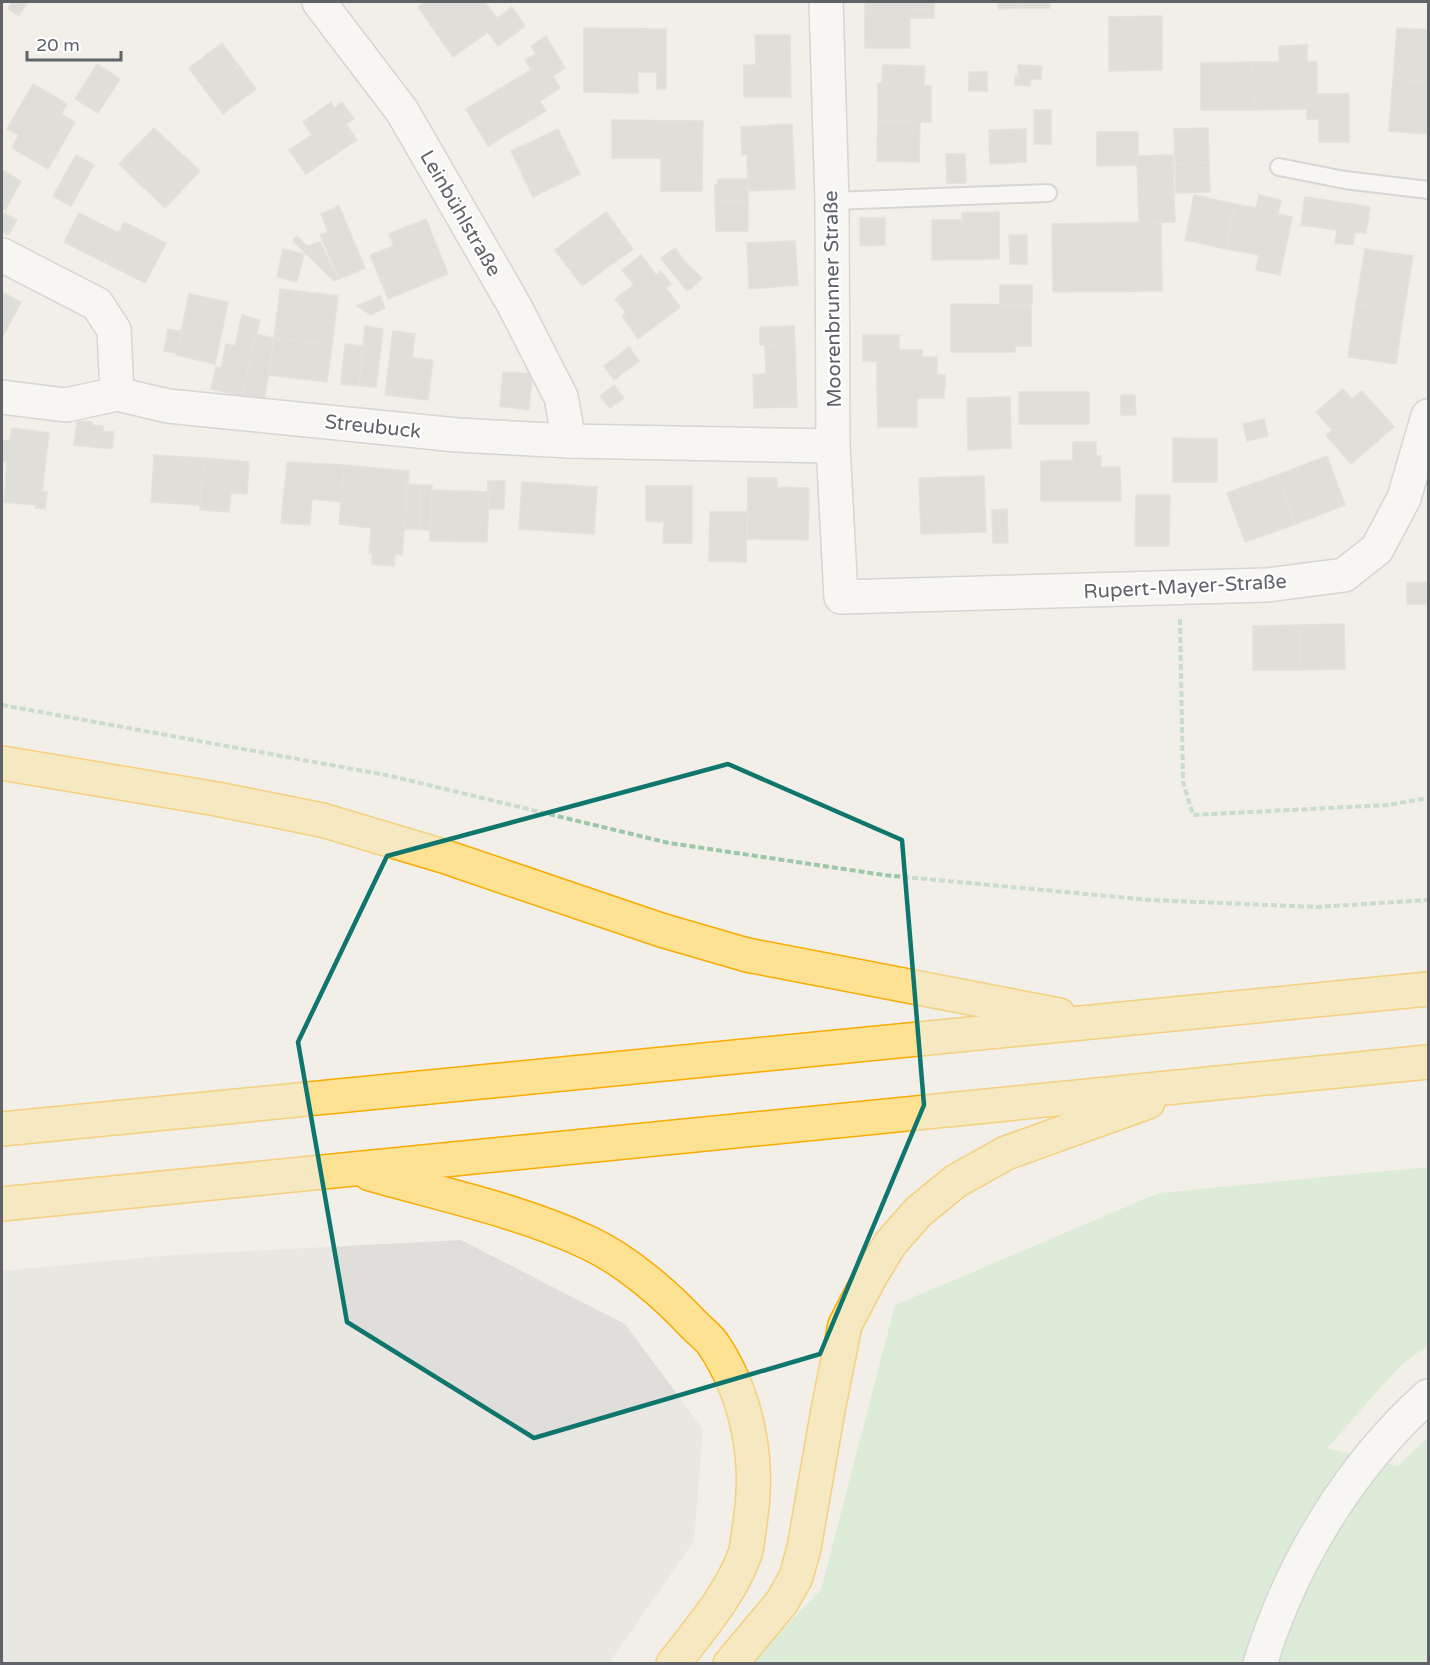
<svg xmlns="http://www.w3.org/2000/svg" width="1430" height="1665" font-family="'Varela Round',sans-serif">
  <rect width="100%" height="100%" fill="#f1efe8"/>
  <polygon fill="#e0deda" points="461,1240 625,1324 703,1429 694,1541 609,1663 2,1663 2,1271 172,1255"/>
  <polygon fill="#c5e8c5" points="1428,1167 1428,1345 1400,1366 1327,1448 1398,1466 1428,1437 1428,1663 749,1664 821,1590 895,1305 1159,1193"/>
  <g fill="#cccac5" stroke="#d6d1c6" stroke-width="1.5">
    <polygon points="12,2 28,2 19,16 8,9"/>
    <polygon points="425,2 485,2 497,18 512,7 525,26 498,46 488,32 453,57 418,7"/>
    <polygon points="865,2 934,2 934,10 865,11"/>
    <polygon points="998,2 1024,2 1024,8 999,9"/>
    <rect x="1024" y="2" width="26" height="6"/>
    <polygon points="934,10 934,18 910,18 910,48 865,48 865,11"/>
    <polygon points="1162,16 1162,45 1109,45 1109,17"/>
    <polygon points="584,28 666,29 666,89 657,89 657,72 638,72 638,93 584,92"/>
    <polygon points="1397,28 1428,30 1428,82 1393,79"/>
    <polygon points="755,35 790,35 791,97 744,97 744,65 756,65"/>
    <polygon points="546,36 565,68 553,76 560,88 540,101 546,111 488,146 466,109 531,70 525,60 536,54 531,46"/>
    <polygon points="222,43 239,66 205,90 189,68"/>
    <polygon points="1109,45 1162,45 1162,70 1109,71"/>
    <polygon points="1307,45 1307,62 1317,62 1317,94 1349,94 1349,142 1319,142 1319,119 1307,119 1307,109 1254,110 1253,62 1279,62 1279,46"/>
    <polygon points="1253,62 1254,110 1201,110 1201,63"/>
    <polygon points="97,64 120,79 98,113 75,99"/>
    <polygon points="883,65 925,66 924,86 931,86 931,122 878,122 878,83 882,83"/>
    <polygon points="1018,65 1042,66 1041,79 1031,79 1030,86 1015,85 1015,76 1018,76"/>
    <polygon points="239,66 256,89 223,114 205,90"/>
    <rect x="969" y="72" width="18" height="19"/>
    <polygon points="1393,79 1428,82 1428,134 1389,131"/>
    <polygon points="33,84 67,104 61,114 75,122 48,169 12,148 19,135 7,129"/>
    <polygon points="331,102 334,108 342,102 354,119 346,124 357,140 306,174 289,150 312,135 303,122"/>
    <rect x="1034" y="110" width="17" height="34"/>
    <polygon points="612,120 703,121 702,191 661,191 661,158 612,158"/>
    <polygon points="878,122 920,122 919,162 877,161"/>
    <polygon points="792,124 795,189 748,191 747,154 742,155 741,127"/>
    <polygon points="154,128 200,171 165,208 119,164"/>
    <polygon points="1208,128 1209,163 1175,164 1174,129"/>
    <polygon points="558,129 580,174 533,197 511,151"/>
    <polygon points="1026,129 1026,162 990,164 989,130"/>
    <polygon points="1097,132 1138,132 1138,165 1097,166"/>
    <polygon points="946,154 965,154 966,183 947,183"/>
    <polygon points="76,155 94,165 71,206 53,196"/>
    <polygon points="1173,155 1174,194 1138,195 1137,156"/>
    <polygon points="1209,163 1210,192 1176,193 1175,164"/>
    <polygon points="2,170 21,181 5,210 2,208"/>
    <polygon points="718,179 748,179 748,202 715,202 715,185 718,185"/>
    <polygon points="1174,194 1175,222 1139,223 1138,195"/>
    <polygon points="1194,195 1235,204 1226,249 1185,240"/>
    <polygon points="1259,195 1281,200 1278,214 1292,217 1280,275 1256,270 1259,255 1226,249 1235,204 1256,208"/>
    <polygon points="1305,197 1370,207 1366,233 1355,232 1353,245 1335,243 1337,230 1301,225"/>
    <polygon points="715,202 748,202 748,231 716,231"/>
    <polygon points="339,206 365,268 339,279 320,235 328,232 321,214"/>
    <polygon points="2,212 17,220 8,235 2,231"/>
    <polygon points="606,212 633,249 582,286 555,250"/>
    <polygon points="999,212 999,259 932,260 932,220 962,220 962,213"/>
    <polygon points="79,213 119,233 104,262 64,242"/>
    <polygon points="860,218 885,218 885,245 860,246"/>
    <polygon points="426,219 448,274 388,299 370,255 394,246 389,234"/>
    <polygon points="124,222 166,243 145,283 104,262"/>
    <polygon points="1161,222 1162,291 1053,292 1052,224"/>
    <polygon points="1009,235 1027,235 1027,264 1010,264"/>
    <polygon points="297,236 307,246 320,242 338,279 334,281 293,241"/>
    <polygon points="795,241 798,285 749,289 747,243"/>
    <polygon points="675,248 684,261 702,278 691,289 690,288 687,291 661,258"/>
    <polygon points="283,249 304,254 297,282 277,277"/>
    <polygon points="1365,249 1413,256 1404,311 1356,304"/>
    <polygon points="641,255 656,275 661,271 671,284 666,288 680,307 638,339 622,316 626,313 615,299 634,285 622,270"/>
    <rect x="1000" y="285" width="32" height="19"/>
    <polygon points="280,289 338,296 332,345 274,338"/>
    <polygon points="2,292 21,302 2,338"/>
    <polygon points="189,294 228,302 215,364 176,355"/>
    <polygon points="380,296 385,308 371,315 357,306"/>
    <polygon points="951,304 1031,305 1031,346 1015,346 1015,352 951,352"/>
    <polygon points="1356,304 1404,311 1396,364 1348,357"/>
    <polygon points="242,315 260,320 242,396 211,389 216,367 221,369 226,344 235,346"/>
    <polygon points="365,326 383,329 376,387 359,386"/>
    <polygon points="794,326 795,344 760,345 760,327"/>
    <polygon points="168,329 181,331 177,353 164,351"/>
    <polygon points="393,331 415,334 412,358 433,360 428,400 385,395"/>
    <polygon points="256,334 274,338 264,402 242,396"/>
    <polygon points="863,335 899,335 899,350 922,350 922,357 937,357 937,375 945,375 945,389 877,389 877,361 863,361"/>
    <polygon points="274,338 332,345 327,382 269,375"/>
    <polygon points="345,344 363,346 359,386 341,384"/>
    <polygon points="795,344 797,407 754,408 753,375 766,374 765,345"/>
    <polygon points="629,347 639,361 614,380 604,366"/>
    <polygon points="503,372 532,374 529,410 500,406"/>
    <polygon points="614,385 624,398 610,408 600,396"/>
    <polygon points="877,389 944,389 944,398 917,398 917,427 878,427"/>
    <polygon points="1343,389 1352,399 1362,391 1394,427 1351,464 1326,435 1332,430 1316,412"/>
    <rect x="1019" y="392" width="70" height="32"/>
    <polygon points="1121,395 1135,395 1136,415 1121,415"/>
    <polygon points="1010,397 1011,448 968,450 967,398"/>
    <polygon points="1264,419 1268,436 1247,441 1243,424"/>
    <polygon points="77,421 92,422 92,425 103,426 103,431 114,432 112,449 74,445"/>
    <polygon points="12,428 49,433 42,492 47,492 45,509 35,508 35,505 4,502 7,462 2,461 2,440 10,441"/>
    <polygon points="1173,438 1217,439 1217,482 1173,482"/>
    <polygon points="1073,442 1096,442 1096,456 1101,456 1101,467 1120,467 1121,501 1041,501 1041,461 1073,460"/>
    <polygon points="154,455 204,458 200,505 151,502"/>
    <polygon points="1327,456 1345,505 1296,524 1277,475"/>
    <polygon points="204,458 249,462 247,494 231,493 229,512 200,510"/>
    <polygon points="287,462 344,465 341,502 312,499 310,525 281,523"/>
    <polygon points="344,465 409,471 402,555 395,554 394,566 372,564 372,553 369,553 371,528 339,524"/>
    <polygon points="1277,475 1296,524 1245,542 1227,493"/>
    <polygon points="984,476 986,532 921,534 919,478"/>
    <polygon points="748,478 777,478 777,487 809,488 808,540 747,539"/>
    <polygon points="488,481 505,481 504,509 488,509"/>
    <polygon points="522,482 597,487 594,534 519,529"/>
    <polygon points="407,484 420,485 419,529 405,529"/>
    <polygon points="420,485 432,485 430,530 419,529"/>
    <polygon points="646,486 692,486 692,543 663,543 664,522 646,521"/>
    <polygon points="432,490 489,492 487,542 430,541"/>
    <polygon points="1136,495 1170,495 1169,546 1135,546"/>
    <polygon points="1007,509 1008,543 993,543 992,510"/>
    <polygon points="710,512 747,512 746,562 709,561"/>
    <polygon points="1428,582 1428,604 1407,604 1407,583"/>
    <polygon points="1344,624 1345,669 1299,670 1299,625"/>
    <polygon points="1299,625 1299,670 1253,670 1253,626"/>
  </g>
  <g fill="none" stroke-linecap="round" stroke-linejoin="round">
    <defs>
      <g id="lane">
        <polyline points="1279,167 1345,180 1428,190"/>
        <polyline points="832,201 1048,193"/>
      </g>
      <g id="street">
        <polyline points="319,2 402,111 514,305 561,397 569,441"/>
        <polyline points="826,2 832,201 833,446 841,597 1267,585 1344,575 1377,549 1404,498 1428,416"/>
        <polyline points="2,255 97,304 114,330 117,394 168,406 457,435 569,441 833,446"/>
        <polyline points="2,397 66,405 117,394"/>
      </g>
      <path id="secondary" d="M1260 1664C1291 1563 1350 1466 1428 1396"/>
      <g id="highway">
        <polyline points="2,763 217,799 322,820 443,856 661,930 747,955 1059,1015"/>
        <polyline points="2,1129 1428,989"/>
        <path d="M370 1174C444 1195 522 1211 591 1244 628 1262 666 1295 694 1325 700 1331 708 1337 713 1344 748 1396 760 1462 750 1523 748 1533 748 1544 745 1554 730 1595 700 1629 673 1664"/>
        <polyline points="2,1204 1428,1062"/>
        <polyline points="730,1664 782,1602 796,1577 804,1548 828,1410 845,1325 870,1277 890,1244 918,1212 956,1181 1006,1153 1148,1102"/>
      </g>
    </defs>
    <use href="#lane" stroke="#b5b8bc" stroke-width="20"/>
    <use href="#street" stroke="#b5b8bc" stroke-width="36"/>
    <use href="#secondary" stroke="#b6babf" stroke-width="36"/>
    <use href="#highway" stroke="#f9ab00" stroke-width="36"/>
    <g stroke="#9cc7a9" stroke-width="4" stroke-dasharray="6 3" stroke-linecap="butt">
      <polyline points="1180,619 1183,782 1193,815 1388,805 1428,798"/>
      <polyline points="2,705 391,776 669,843 884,875 1150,900 1316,907 1428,900"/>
    </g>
    <use href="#lane" stroke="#fff" stroke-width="16"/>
    <use href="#street" stroke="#fff" stroke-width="33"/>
    <use href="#secondary" stroke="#fff" stroke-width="33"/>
    <use href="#highway" stroke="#fde293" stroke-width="33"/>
  </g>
  <path d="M0 0H1430V1665H0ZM728 764 902 840 924 1105 820 1354 534 1438 347 1322 298 1042 387 856Z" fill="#f1efe8" fill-opacity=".55" fill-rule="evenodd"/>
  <path fill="none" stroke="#0f766e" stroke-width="4.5" stroke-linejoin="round" d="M728 764 902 840 924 1105 820 1354 534 1438 347 1322 298 1042 387 856Z"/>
  <g text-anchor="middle" stroke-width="4.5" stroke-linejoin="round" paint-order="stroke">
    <g font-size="20" fill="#5f6368" stroke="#fff">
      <text transform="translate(461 213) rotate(60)" y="7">Leinbühlstraße</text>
      <text transform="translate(832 299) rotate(-91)" y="7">Moorenbrunner Straße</text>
      <text transform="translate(373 426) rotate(6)" y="7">Streubuck</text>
      <text transform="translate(1185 586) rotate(-3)" y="7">Rupert-Mayer-Straße</text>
    </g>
  </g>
  <rect width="1430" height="1665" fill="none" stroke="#5f6368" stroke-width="6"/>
  <path d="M27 51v9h94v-9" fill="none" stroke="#5f6368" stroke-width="3"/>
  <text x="36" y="51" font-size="18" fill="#5f6368" stroke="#ffffff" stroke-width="4.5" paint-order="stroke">20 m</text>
</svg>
